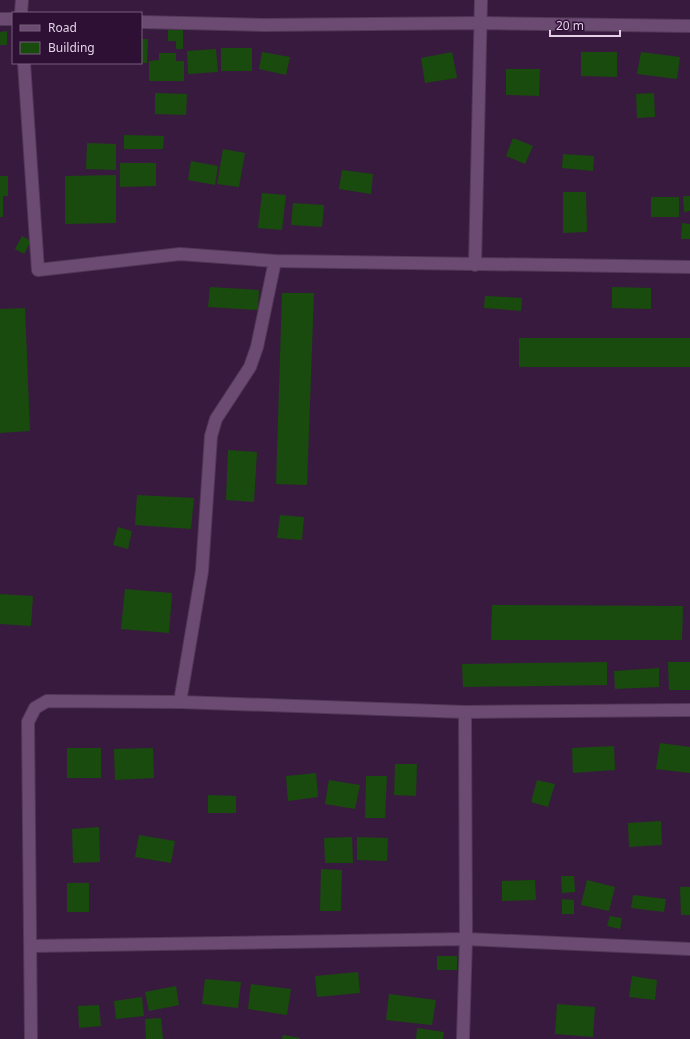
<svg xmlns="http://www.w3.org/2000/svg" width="690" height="1039" font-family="'Noto Sans',sans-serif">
  <rect width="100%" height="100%" fill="#381a3e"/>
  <g fill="#194b0e">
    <polygon points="168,30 183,30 183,49 176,49 176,41 168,41"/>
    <polygon points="7,31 7,45 0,45 0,32"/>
    <polygon points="141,39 148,39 147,63 141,63"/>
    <rect x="221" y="48" width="31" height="23"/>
    <polygon points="216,49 218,72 188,74 187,51"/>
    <polygon points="262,52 290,57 286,75 259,69"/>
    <polygon points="452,52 457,78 425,83 421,58"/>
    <polygon points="581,52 617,52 617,77 581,76"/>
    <polygon points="641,52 680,57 677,79 637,74"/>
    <polygon points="159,53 176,53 176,61 184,61 184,81 149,81 149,61 159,60"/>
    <polygon points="506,69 540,69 539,96 506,95"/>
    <polygon points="155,93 187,94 186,115 155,114"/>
    <polygon points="654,93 655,117 637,118 636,94"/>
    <polygon points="124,135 164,136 163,149 124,149"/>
    <polygon points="513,138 533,146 525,164 506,156"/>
    <polygon points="87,143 116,144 116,170 86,169"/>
    <polygon points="223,149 245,153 239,187 217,184"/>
    <polygon points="563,154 594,156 593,171 562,168"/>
    <polygon points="191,161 218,166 215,185 188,180"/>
    <polygon points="120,163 156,163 156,186 120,187"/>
    <polygon points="342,170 373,174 371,194 339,189"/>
    <polygon points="116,175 116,223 65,224 65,176"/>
    <polygon points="0,176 8,176 8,196 3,196 3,217 0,217"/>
    <polygon points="563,192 586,192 587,232 563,233"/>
    <polygon points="262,193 286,195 282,230 258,228"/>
    <polygon points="683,196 690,196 690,211 684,212"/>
    <rect x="651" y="197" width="28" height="20"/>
    <polygon points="293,203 324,205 322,227 291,225"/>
    <polygon points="682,223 690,224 690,239 681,239"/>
    <polygon points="22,236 31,241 24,254 15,249"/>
    <polygon points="210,287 259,290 258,310 208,307"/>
    <polygon points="612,287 651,288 651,309 612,308"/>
    <polygon points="282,293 314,293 307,485 276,484"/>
    <polygon points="485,296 522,298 521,311 484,308"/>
    <polygon points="25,308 30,431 0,433 0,309"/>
    <rect x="519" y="338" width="171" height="29"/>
    <polygon points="228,450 257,452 254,502 226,500"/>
    <polygon points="137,495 194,498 191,529 135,525"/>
    <polygon points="280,515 304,517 302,540 277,538"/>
    <polygon points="118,527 132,531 128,549 113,545"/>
    <polygon points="125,589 172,593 169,633 121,629"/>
    <polygon points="0,594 33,596 31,626 0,624"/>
    <polygon points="492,605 683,606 682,640 491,640"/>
    <polygon points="607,662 607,685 463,687 462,664"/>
    <polygon points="668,662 690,662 690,690 669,690"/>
    <polygon points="659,668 659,687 615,689 614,671"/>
    <polygon points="660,743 690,747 690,773 656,769"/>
    <polygon points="614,746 615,770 573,773 572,748"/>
    <rect x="67" y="748" width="34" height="30"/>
    <polygon points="153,748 154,778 115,780 114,749"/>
    <polygon points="395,764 417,764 416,796 394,795"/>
    <polygon points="316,773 318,797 288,801 286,776"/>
    <polygon points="366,776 387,776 385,818 365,818"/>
    <polygon points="329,780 360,785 355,809 325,804"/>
    <polygon points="537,780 555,784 548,807 531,802"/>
    <polygon points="208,795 236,796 236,813 208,813"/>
    <polygon points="661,821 662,845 629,847 628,823"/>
    <polygon points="99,827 100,862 73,863 72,829"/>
    <polygon points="139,835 175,841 171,863 135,857"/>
    <polygon points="352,837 353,863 325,863 324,838"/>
    <polygon points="357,837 388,838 387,861 357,860"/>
    <polygon points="321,869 342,870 341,911 320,911"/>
    <polygon points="561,876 574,876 575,892 562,893"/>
    <polygon points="535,880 536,900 502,901 502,881"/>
    <polygon points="587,880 615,887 609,911 581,905"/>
    <rect x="67" y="883" width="22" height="29"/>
    <polygon points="680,887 690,887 690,915 681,915"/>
    <polygon points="633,895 666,899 664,912 631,908"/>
    <polygon points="562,899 574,900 574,914 562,914"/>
    <polygon points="610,916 622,918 620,929 607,926"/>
    <rect x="437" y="956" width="20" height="14"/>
    <polygon points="358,972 360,993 317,997 315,976"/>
    <polygon points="632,976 657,980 655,1000 629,997"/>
    <polygon points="205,979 241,982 238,1008 202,1004"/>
    <polygon points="251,984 291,989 287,1015 248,1009"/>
    <polygon points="176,986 179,1005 149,1011 145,992"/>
    <polygon points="389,994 436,1000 432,1025 386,1020"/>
    <polygon points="142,997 144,1016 116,1019 114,1001"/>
    <polygon points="557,1004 595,1007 593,1037 555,1034"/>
    <polygon points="99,1005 101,1026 79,1028 78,1006"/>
    <polygon points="161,1018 163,1039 146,1039 145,1019"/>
    <polygon points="417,1028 444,1032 443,1039 416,1039"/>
    <polygon points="283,1035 300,1038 300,1039 282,1039"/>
  </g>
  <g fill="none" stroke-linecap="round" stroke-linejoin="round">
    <defs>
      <g id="street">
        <polyline points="21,13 22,0"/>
        <polyline points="0,19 13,19"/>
        <polyline points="141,22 263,25 481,23 690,26"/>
        <polyline points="24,63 38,270 180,254 275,261 690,267"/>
        <polyline points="475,265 481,0"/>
        <polyline points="180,702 202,571 211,436 216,419 250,367 257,347 275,261"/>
        <polyline points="31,946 466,939 690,949"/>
        <polyline points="31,1039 28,722 35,708 47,701 180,702 465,712 690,710"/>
        <polyline points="463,1039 466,939 465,712"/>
      </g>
    </defs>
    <use href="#street" stroke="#523857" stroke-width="14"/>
    <use href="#street" stroke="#6c4b73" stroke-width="12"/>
  </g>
  <rect x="12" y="12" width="130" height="52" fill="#2e1034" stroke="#765d7c"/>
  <rect x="20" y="25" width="20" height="6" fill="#6c4b73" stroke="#765d7c"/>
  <text x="48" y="32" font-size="12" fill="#e3d0e7">Road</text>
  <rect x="20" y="42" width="20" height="12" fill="#194b0e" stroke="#765d7c"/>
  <text x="48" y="52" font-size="12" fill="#e3d0e7">Building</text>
  <path d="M550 30v6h70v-6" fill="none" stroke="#e3d0e7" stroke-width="2"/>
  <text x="556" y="30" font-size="12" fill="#e3d0e7" stroke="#2e1034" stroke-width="3" paint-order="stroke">20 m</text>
</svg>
